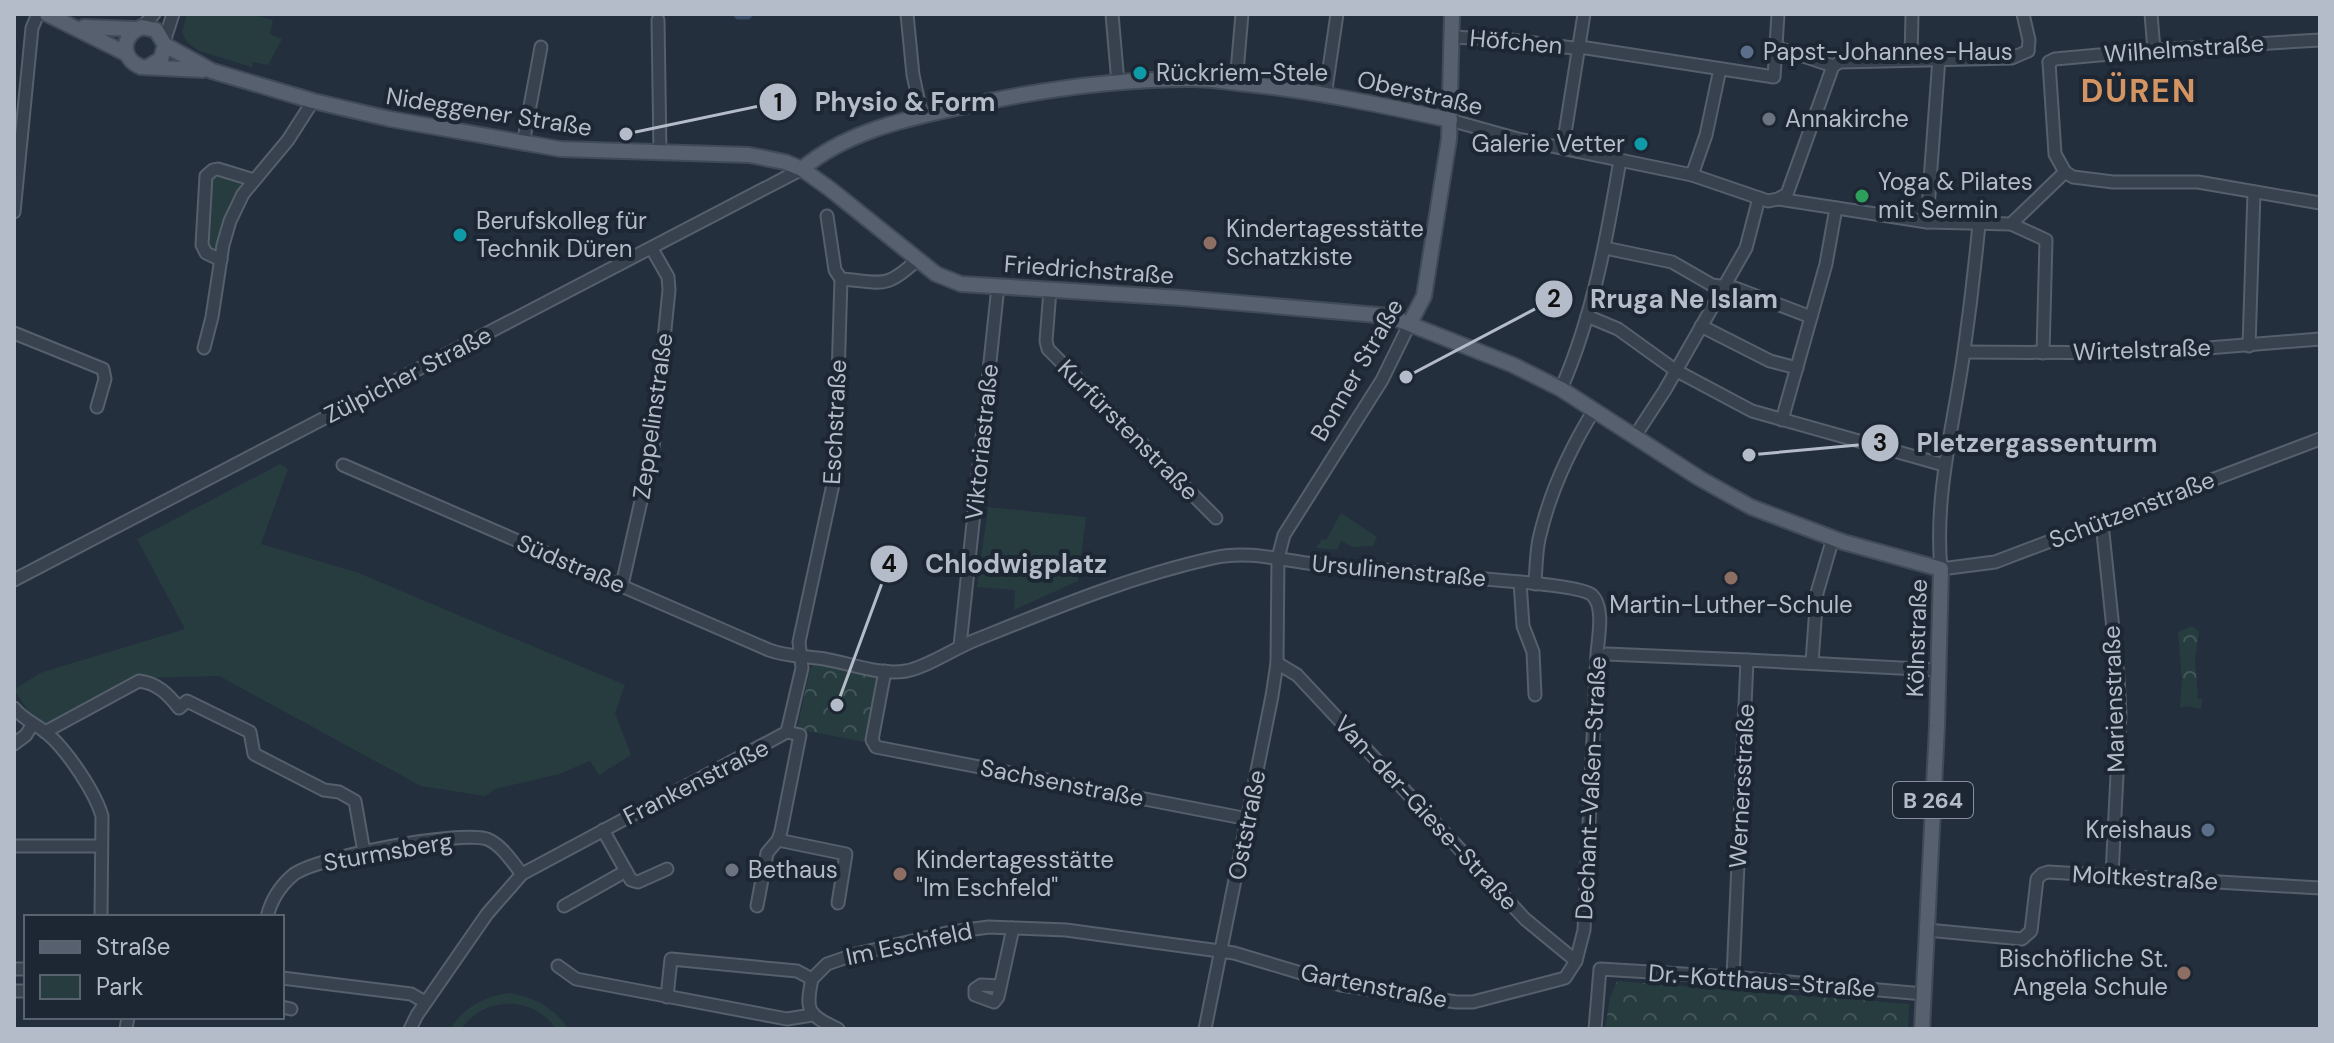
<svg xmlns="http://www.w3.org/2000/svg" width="2334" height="1043" font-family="'DM Sans',sans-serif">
  <defs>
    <pattern id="forest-crowns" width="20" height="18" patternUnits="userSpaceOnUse" patternTransform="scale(2)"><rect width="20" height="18" fill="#263c3f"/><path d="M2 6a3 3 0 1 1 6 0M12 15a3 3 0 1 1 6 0" fill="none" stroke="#435659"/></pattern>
  </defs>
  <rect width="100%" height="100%" fill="#242f3e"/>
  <g fill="#263c3f">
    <polygon points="187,14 249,14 273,20 270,34 282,39 268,65 253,62 252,67 199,51 187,42 182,32"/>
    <polygon points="215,174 238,179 241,184 217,250 214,251 207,245 210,185"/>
    <polygon points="280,464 288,469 261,544 356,572 625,685 615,713 631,755 599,775 590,761 559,774 495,789 485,796 421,786 219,676 140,678 51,727 29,712 14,690 40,673 185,629 137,539"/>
    <polygon points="988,507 1086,517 1078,581 1014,610 1015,590 977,587"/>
    <polygon points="1341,513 1377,537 1373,546 1353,547 1341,541 1337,550 1316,548 1322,539 1326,540"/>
    <path d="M510 993C536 998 553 1007 569 1029H556C533 995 485 996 461 1029H450C464 1007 484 996 510 993Z"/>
  </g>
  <g fill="url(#forest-crowns)">
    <polygon points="2192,626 2199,632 2195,660 2198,699 2202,699 2201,709 2187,706 2180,708 2182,679 2178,632"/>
    <polygon points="815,663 872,674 877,680 865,742 797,729 810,670"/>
    <polygon points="1617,981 1909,1004 1908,1029 1605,1029 1610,998"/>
  </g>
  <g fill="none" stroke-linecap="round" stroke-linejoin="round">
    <polyline stroke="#394c67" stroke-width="11" points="739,14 747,14"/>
    <defs>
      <g id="minor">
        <polyline points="907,14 913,75 922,116"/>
        <polyline points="1112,14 1118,83"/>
        <polyline points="2023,14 2029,40 2028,51"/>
        <polyline points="2151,14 2154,50"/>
        <polyline points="658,20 660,153"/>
        <polyline points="142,27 154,14"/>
        <polyline points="1451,37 1511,40 1573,48 1580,47 1774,77 1778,14"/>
        <polyline points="164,42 173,14"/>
        <polyline points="1776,47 1833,66"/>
        <polyline points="1911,60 1912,14"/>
        <polyline points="2049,62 2055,154 2065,172 2073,177 2113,182 2198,182 2320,203"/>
        <polyline points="2049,62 2055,59 2154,50 2320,40"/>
        <polyline points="1833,66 1840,62 2012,58 2028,51"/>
        <polyline points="1236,83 1242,14"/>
        <polyline points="1325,96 1337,14"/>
        <polyline points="1450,120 1518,139 1692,175 1768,201 1778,199 1927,222 2011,224 2046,240 2043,353"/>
        <polyline points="523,144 541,47"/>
        <polyline points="1563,146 1584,14"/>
        <polyline points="1692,175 1706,135 1720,69"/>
        <polyline points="1778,199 1787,194 1833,66"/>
        <polyline points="14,212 32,28 38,14"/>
        <path d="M827 216 835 270 841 279C882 282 885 290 917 260"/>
        <polyline points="1927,222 1939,58"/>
        <path d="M1979 224C1975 266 1970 309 1964 351 1954 424 1934 495 1941 569L1995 562 2320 439"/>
        <polyline points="2011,224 2065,172"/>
        <polyline points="1605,248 1672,262 1712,285 1735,288 1811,317"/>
        <polyline points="221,260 206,253 202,245 206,176 213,170 218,169 254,180"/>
        <polyline points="1050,290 1046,341 1048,349 1216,518"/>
        <polyline points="1587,316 1618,329 1675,370 1752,411 1944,465"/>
        <polyline points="1701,326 1770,361 1797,368"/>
        <polyline points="14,333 103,369 105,379 97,407"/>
        <polyline points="2249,346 2254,192"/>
        <polyline points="204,348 212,317 223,245 230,221 243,194 288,140 313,101"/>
        <polyline points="1964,352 2146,353 2320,339"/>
        <path d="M1561 389C1593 316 1607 237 1620 160"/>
        <polyline points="1782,420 1826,264 1836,208"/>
        <polyline points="1635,436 1665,390 1746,248 1759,198"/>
        <path d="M343 465 769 650C785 656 800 656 817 658 846 661 877 676 906 671 928 667 956 647 978 639 1055 608 1132 576 1213 558 1248 550 1280 560 1315 564 1379 570 1444 575 1508 581 1523 582 1583 587 1592 595 1605 607 1598 638 1597 654L1584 930 1576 961 1565 978 1473 1002H1456L1341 985 1234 953 1066 930 1013 928 989 927 951 932 856 954 827 964 812 979C805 1011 808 1015 838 1029"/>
        <polyline points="2102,523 2118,677 2120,715 2112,875"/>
        <polyline points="14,580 802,169"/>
        <polyline points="1520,582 1523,626 1533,652 1535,695"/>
        <path d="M1535 584C1536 569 1536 554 1539 539 1549 495 1570 449 1594 410"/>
        <polyline points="622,585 653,448 669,290 668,277 652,249"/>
        <polyline points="960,646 998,286"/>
        <polyline points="1607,654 1747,660"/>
        <polyline points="1812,662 1817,593 1833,538"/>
        <polyline points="1277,663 1297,675 1525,919 1576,961"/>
        <polyline points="885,671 872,740 876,747 1248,819"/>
        <path d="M14 708C25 721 38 725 49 735 68 752 95 792 102 816L101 917"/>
        <path d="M45 732 139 681C157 683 168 694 179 708L187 701 250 732 254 754 324 790 339 792 355 801 364 852"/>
        <polyline points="787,732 802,668 799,642 835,475 841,279"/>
        <polyline points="14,744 26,735 32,725"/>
        <polyline points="778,840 846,854 838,903"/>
        <polyline points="14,846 101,846"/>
        <polyline points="626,871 631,880 638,882 667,869"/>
        <polyline points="564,906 626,871 603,830"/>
        <polyline points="757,906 767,853 778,840 781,831 800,735 787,732"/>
        <path d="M267 917C271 901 280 886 293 875 315 857 461 830 487 839 502 845 512 862 522 874"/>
        <polyline points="1927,930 2022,939 2031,931 2037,879 2042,874 2048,872 2320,888"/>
        <polyline points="558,966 576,979 787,1019 812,1015"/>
        <polyline points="14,969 26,969"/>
        <polyline points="1733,977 1747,660 1938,670"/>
        <polyline points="282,978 411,994 425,1002"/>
        <polyline points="1000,986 981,985 975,989 975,995 994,1002 998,997 1013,928"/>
        <polyline points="14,991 26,991"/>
        <polyline points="667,997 671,959 797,971 812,979"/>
        <polyline points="282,1007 291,1009"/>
        <polyline points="126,1029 128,1017"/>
        <polyline points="410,1029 417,1015 487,914 522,874 787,732"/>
        <polyline points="1205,1029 1272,696 1277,663 1278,558 1284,535 1382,380 1410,323"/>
        <polyline points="1595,1029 1600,969 1733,977 1924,994"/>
      </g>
      <g id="major">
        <polyline points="47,14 125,53"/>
        <polyline points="84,27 135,29"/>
        <polyline points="165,45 212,71 313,101 390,119 560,149 749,155 785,162 802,169 830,189 936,274 961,284 1182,298 1389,316 1513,365 1561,389 1699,478 1751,507 1843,542 1941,569 1937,726 1922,1029"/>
        <path d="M148 67 161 59 165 45 156 30 142 27C121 35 120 58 141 67L203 70"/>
        <path d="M802 169C843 134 900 120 952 109 1031 91 1111 79 1192 79 1210 79 1229 82 1247 84 1315 91 1382 105 1450 120"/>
        <polyline points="1410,323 1424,296 1449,139 1452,14"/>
      </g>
    </defs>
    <use href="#minor" stroke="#565f6c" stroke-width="15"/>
    <use href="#major" stroke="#414a57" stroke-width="18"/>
    <use href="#minor" stroke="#38414e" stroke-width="11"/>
    <use href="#major" stroke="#56606e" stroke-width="14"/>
  </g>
  <g fill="#5c6f8a" stroke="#1d2633" stroke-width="3">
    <circle cx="1747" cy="52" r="8"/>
    <circle cx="2208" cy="830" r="8"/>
  </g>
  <g fill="#0f9aa8" stroke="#1d2633" stroke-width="3">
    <circle cx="1140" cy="73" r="8"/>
    <circle cx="1641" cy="144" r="8"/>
    <circle cx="460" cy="235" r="8"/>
  </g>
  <g fill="#6b7280" stroke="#1d2633" stroke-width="3">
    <circle cx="1769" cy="119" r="8"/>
    <circle cx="732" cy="870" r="8"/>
  </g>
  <circle fill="#2e9e5b" stroke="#1d2633" stroke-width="3" cx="1862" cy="196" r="8"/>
  <g fill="#8d6e63" stroke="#1d2633" stroke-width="3">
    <circle cx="1210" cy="243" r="8"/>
    <circle cx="1731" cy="578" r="8"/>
    <circle cx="900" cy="874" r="8"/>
    <circle cx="2184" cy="973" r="8"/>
  </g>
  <g text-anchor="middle" stroke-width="8" stroke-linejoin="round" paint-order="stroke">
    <rect fill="#1d2633" stroke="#878f9c" stroke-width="2" x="1893" y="782" width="80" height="36" rx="6"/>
    <g font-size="22" font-weight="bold" fill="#b4bcc9">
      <text x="1933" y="808">B 264</text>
    </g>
    <g font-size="24" fill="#b4bcc9" stroke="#1d2633">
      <text transform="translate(1516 42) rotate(5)" y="8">Höfchen</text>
      <text transform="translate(2184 49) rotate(-4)" y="8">Wilhelmstraße</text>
      <text transform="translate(1420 93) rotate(13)" y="8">Oberstraße</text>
      <text transform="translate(489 112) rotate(9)" y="8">Nideggener Straße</text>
      <text transform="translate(1089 270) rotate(4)" y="8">Friedrichstraße</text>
      <text transform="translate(2142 350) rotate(-2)" y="8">Wirtelstraße</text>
      <text transform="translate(1357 370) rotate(-60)" y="8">Bonner Straße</text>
      <text transform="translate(408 375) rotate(-27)" y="8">Zülpicher Straße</text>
      <text transform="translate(653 416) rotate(-82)" y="8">Zeppelinstraße</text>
      <text transform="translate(835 422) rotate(-87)" y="8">Eschstraße</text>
      <text transform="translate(1128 430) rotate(45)" y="8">Kurfürstenstraße</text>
      <text transform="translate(982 442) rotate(-84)" y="8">Viktoriastraße</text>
      <text transform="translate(2132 510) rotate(-21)" y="8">Schützenstraße</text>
      <text transform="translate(571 564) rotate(23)" y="8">Südstraße</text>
      <text transform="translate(1399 571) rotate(5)" y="8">Ursulinenstraße</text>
      <text transform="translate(1917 638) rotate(-88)" y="8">Kölnstraße</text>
      <text transform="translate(2114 699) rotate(-92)" y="8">Marienstraße</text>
      <text transform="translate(696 782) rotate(-27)" y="8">Frankenstraße</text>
      <text transform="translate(1062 783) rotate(11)" y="8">Sachsenstraße</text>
      <text transform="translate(1742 786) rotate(-87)" y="8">Wernersstraße</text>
      <text transform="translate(1591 788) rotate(-87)" y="8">Dechant-Vaßen-Straße</text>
      <text transform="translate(1426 813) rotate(47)" y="8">Van-der-Giese-Straße</text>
      <text transform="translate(1247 825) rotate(-79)" y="8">Oststraße</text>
      <text transform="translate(388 852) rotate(-10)" y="8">Sturmsberg</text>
      <text transform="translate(2145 878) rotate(3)" y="8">Moltkestraße</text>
      <text transform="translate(909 944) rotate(-12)" y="8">Im Eschfeld</text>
      <text transform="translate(1762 981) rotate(4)" y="8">Dr.-Kotthaus-Straße</text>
      <text transform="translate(1374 986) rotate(11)" y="8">Gartenstraße</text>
    </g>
    <g font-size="24" fill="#b4bcc9" stroke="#1d2633" text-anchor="start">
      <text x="1763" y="60">Papst-Johannes-Haus</text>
      <text x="1156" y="81">Rückriem-Stele</text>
      <text x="1785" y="127">Annakirche</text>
      <text x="1625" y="152" text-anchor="end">Galerie Vetter</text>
      <text x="1878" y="190">Yoga &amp; Pilates<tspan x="1878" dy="28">mit Sermin</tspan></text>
      <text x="476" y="229">Berufskolleg für<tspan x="476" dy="28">Technik Düren</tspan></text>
      <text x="1226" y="237">Kindertagesstätte<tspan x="1226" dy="28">Schatzkiste</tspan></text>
      <text x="1731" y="613" text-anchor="middle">Martin-Luther-Schule</text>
      <text x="2192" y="838" text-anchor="end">Kreishaus</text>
      <text x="916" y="868">Kindertagesstätte<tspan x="916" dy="28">"Im Eschfeld"</tspan></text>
      <text x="748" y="878">Bethaus</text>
      <text x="2168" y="967" text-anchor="end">Bischöfliche St.<tspan x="2168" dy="28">Angela Schule</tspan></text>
    </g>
    <g font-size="32" font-weight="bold" letter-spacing="2" fill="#d59563" stroke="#1d2633">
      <text x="2139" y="102">DÜREN</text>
    </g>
  </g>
  <path fill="none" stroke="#b4bcc9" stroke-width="3" d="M626 134L778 102M1406 377L1554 299M1749 455L1880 443M837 705L889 564"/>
  <g fill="#b4bcc9" stroke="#1d2633" stroke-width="3">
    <circle cx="626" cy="134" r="8"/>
    <circle cx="1406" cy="377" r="8"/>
    <circle cx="1749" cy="455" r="8"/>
    <circle cx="837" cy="705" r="8"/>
    <circle cx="778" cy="102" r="20"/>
    <circle cx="1554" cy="299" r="20"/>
    <circle cx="1880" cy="443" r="20"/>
    <circle cx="889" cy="564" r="20"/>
  </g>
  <g font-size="24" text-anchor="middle" font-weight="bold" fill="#111">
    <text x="778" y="111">1</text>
    <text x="1554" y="307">2</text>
    <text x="1880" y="451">3</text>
    <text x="889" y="572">4</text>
  </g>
  <g font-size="26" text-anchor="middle" font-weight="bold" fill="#b4bcc9" stroke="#1d2633" stroke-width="8" stroke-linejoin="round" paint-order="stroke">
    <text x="905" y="111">Physio &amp; Form</text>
    <text x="1684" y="308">Rruga Ne Islam</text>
    <text x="2037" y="452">Pletzergassenturm</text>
    <text x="1016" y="573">Chlodwigplatz</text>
  </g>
  <rect width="2334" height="1043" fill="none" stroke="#b4bcc9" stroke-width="32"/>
  <rect x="24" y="915" width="260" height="104" fill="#1d2633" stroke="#59626f" stroke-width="2"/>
  <rect x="40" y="941" width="40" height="12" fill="#56606e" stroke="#59626f" stroke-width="2"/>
  <text x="96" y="955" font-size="24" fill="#b4bcc9">Straße</text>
  <rect x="40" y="975" width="40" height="24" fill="#263c3f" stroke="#59626f" stroke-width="2"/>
  <text x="96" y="995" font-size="24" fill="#b4bcc9">Park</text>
</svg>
